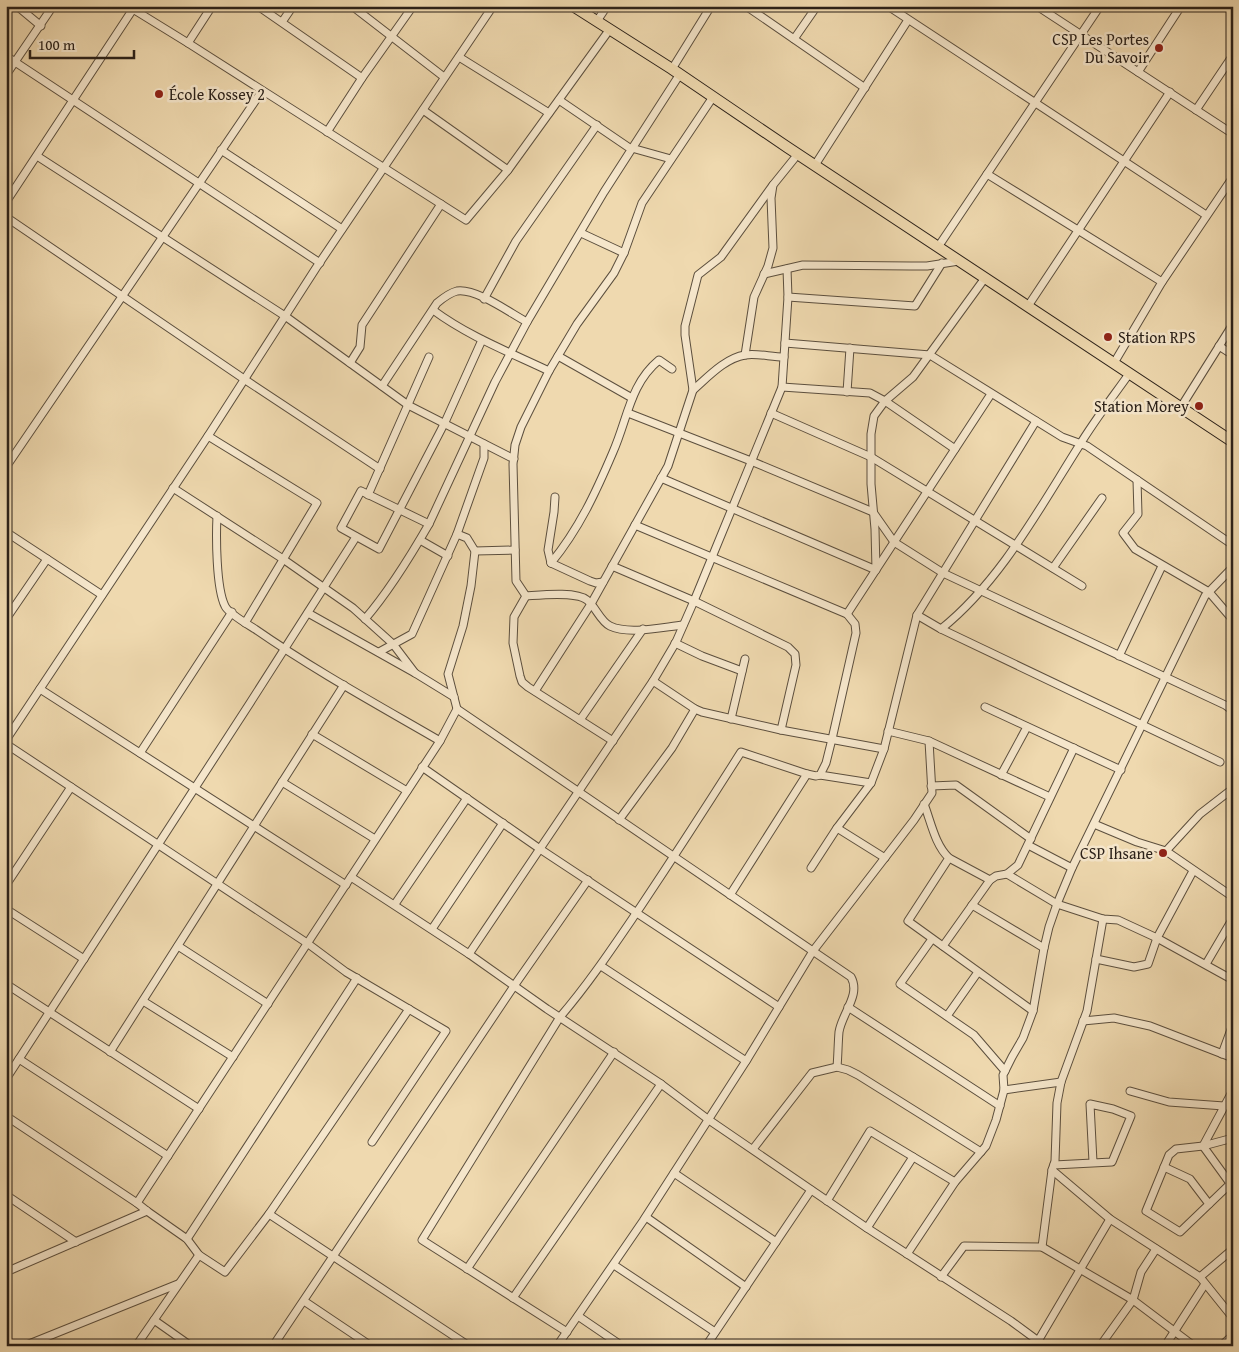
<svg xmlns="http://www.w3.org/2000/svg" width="1239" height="1352" font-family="'Gentium Book Plus',serif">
  <rect width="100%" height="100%" fill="#efd9af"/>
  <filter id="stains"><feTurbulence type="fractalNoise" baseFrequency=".004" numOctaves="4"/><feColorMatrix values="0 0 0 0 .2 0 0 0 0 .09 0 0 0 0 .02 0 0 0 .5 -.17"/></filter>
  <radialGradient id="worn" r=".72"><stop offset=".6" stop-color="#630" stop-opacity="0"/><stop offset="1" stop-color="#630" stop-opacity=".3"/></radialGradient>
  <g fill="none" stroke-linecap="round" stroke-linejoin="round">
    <defs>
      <g id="street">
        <polyline points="17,6 41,26"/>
        <polyline points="128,6 188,43 466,220 508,170 610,29"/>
        <polyline points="258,6 362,78"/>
        <polyline points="352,6 444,77"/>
        <polyline points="746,6 865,88"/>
        <polyline points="888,6 1206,215"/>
        <polyline points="1037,6 1233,134"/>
        <polyline points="597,21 607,6"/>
        <polyline points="282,22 293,6"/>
        <polyline points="794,39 817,6"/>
        <polyline points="188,43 212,6"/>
        <polyline points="6,56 320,263"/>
        <polyline points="459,57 549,113"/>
        <polyline points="672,69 711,6"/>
        <polyline points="1138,72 1181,6"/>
        <polyline points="6,75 53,6"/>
        <polyline points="559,100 628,147 671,159"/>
        <polyline points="423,110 508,170"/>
        <polyline points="1196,110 1233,55"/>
        <polyline points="327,132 362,78 413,6"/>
        <polyline points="221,150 342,229"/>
        <polyline points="37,156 285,316 408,405 514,459"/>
        <polyline points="815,165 908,20"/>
        <polyline points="987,174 1162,282"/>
        <polyline points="6,202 135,6"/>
        <polyline points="6,217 244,379 380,469"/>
        <polyline points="581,233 624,253"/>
        <polyline points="938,247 1100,6"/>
        <polyline points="764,274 803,265 911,266 927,266 959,261"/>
        <polyline points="788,297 915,306 942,263"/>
        <polyline points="484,299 516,241 597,125"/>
        <polyline points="1028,306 1170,92"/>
        <path d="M433 310C468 336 509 352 549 371"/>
        <polyline points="785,343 930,355 1062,437 1087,446 1233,545"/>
        <polyline points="1219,346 1233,355"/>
        <polyline points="745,355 754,297 768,266 773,248 771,198 773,185 798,154"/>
        <polyline points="558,356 632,398"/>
        <polyline points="350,363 360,347 362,325 441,204"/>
        <polyline points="1114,363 1162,282 1233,177"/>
        <path d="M382 386 437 303C443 298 449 293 457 291 476 288 510 313 527 322"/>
        <polyline points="782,387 870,393 885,401 955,449"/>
        <path d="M693 390C707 378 725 358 745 355 757 353 771 357 784 357"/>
        <polyline points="847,392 850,348"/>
        <polyline points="1181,407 1233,324"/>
        <polyline points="628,413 751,461 873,512 894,542 943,573 1225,705 1233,711"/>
        <polyline points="771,413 871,457 1082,586"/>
        <polyline points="208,436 317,503 245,623"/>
        <polyline points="6,467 262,91"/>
        <polyline points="661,478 876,570 875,529 871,484 871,434 874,416 885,401 913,377 985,278"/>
        <polyline points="1137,480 1138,514 1123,533 1135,549 1209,592 1233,620"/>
        <polyline points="173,488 283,559 353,608 393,644 415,673"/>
        <polyline points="368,495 429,357"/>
        <path d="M217 516C216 536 216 588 225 606 228 613 247 624 255 629 314 670 378 705 440 741"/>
        <path d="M429 524C406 513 384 502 361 491L341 528 379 549 441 430 446 420 482 340"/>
        <polyline points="6,532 102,595"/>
        <polyline points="420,540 448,556"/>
        <polyline points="475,551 515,550"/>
        <path d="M551 563C579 529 596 492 613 452 628 418 630 384 659 360L672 369"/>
        <polyline points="551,563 548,550 554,512 555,497"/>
        <polyline points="551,563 590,581 596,583 603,582"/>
        <polyline points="612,566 694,601 788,647 795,654 796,665 781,730"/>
        <polyline points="1053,568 1102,498"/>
        <path d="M526 596C541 595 576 591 587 600 596 607 600 621 610 626 629 635 663 627 683 625"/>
        <polyline points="308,613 415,673 454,697"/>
        <polyline points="847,614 991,394"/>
        <polyline points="917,615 941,629 1220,762"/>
        <polyline points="6,619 47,559"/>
        <path d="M365 619C390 590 410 557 429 524L495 382 527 322 604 192 680 74"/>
        <path d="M941 629C1000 582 1039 509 1079 446 1094 421 1112 398 1129 374"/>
        <polyline points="675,643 702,656 742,671"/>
        <polyline points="379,652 412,634 457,534 484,458 484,444"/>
        <polyline points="1119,656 1162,566"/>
        <polyline points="653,681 695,709 702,712 781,730 884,749"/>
        <polyline points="40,689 346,885"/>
        <polyline points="535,691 591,604 668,466 693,390 685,335 685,326 698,275 721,257 773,185"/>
        <polyline points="985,707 1121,770"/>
        <path d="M457 709 851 977C861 995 842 1013 839 1032 838 1044 838 1056 837 1067"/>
        <polyline points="731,719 745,659"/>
        <polyline points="580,720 643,629"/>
        <polyline points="888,731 929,741 1050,797"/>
        <polyline points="312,734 407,791"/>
        <polyline points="6,740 208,436 316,268 493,6"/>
        <polyline points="613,741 528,687 522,682 520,676 513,643 514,617 526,596 516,581 513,464 515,445 521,427 549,371 577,324 614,273 624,253 642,203 713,97"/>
        <polyline points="6,744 307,943 346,972 446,1031 372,1142"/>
        <polyline points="140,753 232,612"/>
        <polyline points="422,767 540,849 779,1007"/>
        <polyline points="820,775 871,783"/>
        <polyline points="1001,775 1027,727"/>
        <polyline points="282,782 375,839"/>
        <polyline points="931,786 956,785 1031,839"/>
        <path d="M924 804C931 822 935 845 949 858L990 880"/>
        <polyline points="619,820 672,748 695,709"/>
        <polyline points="1094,824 1137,842 1166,851 1233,897"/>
        <polyline points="837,828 885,858"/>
        <polyline points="1028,845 1072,868"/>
        <polyline points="1166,851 1200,814 1231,790"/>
        <polyline points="949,858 908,921 1033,1011"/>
        <polyline points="811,868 837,828 871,783 884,749 917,615 1036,421"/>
        <polyline points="1007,874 1057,904 1103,919 1118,920 1157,938 1233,980"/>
        <polyline points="351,877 469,954 547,1009 661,1084 709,1120 867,1228 1011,1321 1045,1346"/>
        <polyline points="6,885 71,787"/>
        <polyline points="730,895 807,774"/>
        <polyline points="395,904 467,798"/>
        <polyline points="972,905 1044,948"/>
        <polyline points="6,909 84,959"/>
        <polyline points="1103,919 1087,1011 1061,1082 1057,1103 1055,1161 1052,1170 1110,1219 1200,1277 1233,1318"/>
        <polyline points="432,929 503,823"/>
        <polyline points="932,939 900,984 974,1035 1005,1071"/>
        <polyline points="178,946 268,1004"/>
        <polyline points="943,946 990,880 996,876 1007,874 1018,865 1074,748"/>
        <polyline points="469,954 653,681 676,642 694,601 782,387 788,297 787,269"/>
        <polyline points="1096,959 1134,967 1148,964 1157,938 1193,871"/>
        <polyline points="1206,964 1233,918"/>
        <polyline points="601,966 746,1061"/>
        <polyline points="6,984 199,1109"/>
        <polyline points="143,1001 233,1057"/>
        <polyline points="848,1007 1000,1106"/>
        <polyline points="947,1016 978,972"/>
        <polyline points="1083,1021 1114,1018 1150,1026 1233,1058"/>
        <polyline points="110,1052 344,685"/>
        <polyline points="1222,1054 1233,1024"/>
        <polyline points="19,1059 168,1156"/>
        <polyline points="6,1079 250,703 356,537"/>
        <polyline points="1004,1090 1061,1082"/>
        <polyline points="1130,1091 1169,1102 1224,1106"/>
        <polyline points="6,1116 137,1203 147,1211 187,1239 199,1255 225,1272 269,1214 409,1009"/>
        <polyline points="1203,1146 1233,1090"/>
        <polyline points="1203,1146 1232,1186"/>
        <polyline points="753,1149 812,1073 837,1067 848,1070 858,1075 981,1152"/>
        <polyline points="1054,1165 1112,1162 1131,1116 1113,1109 1090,1104 1093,1162"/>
        <polyline points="1164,1167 1190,1179 1209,1204"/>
        <polyline points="674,1173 776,1242"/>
        <polyline points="1230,1184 1180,1232 1146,1211 1169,1155 1176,1149 1203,1146 1233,1138"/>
        <polyline points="6,1195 76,1242"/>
        <polyline points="827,1201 870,1131 955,1182"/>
        <polyline points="137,1203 440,741 457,709 448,674 463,626 471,586 475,551 467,538 457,534"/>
        <polyline points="269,1214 469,1346"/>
        <polyline points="646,1217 746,1287"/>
        <polyline points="867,1228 913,1157"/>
        <polyline points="187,1239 357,978"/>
        <polyline points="1042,1247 1052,1170"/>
        <polyline points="907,1254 955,1182 986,1146 996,1120 1004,1090 1003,1075 1012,1057 1023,1038 1033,1011 1044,948 1049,927 1057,904 1072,868 1205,596 1233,567"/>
        <polyline points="614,1265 715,1332"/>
        <polyline points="467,1269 614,1052"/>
        <polyline points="6,1272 147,1211"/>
        <polyline points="941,1277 964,1246 1042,1247 1133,1300 1194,1346"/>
        <polyline points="1200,1277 1233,1249"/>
        <polyline points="513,1298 661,1084"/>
        <polyline points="304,1301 371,1346"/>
        <polyline points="578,1316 622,1346"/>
        <polyline points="154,1320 191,1346"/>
        <path d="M567 1332 422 1240 560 1017C590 982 615 944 641 906 675 855 708 804 741 752L807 774 816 776 820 775 826 763 832 739 856 633 855 624 847 614 635 525"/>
        <polyline points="1038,1341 1110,1219"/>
        <polyline points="24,1346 178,1284"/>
        <polyline points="136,1346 199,1255"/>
        <polyline points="273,1346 514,986 588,880"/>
        <polyline points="557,1346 643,1221 748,1058 813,951 914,820 932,793 929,741"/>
        <polyline points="706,1346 811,1190"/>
        <polyline points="1100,1346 1133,1300 1141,1272 1156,1249"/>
        <polyline points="1165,1346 1205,1284"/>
        <polyline points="1221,1346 1233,1335"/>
      </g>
      <polyline id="primary" points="573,6 672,69 787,147 1233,442"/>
    </defs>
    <use href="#street" stroke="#5c4f3e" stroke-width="9"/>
    <use href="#primary" stroke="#2b2119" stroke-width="12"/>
    <use href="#street" stroke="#f5e6cb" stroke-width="7"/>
    <use href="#primary" stroke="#efd9af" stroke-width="10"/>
  </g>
  <g fill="#8f2418" stroke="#f5e6cb" stroke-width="2">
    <circle cx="1159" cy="48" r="5"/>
    <circle cx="159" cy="94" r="5"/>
    <circle cx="1108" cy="337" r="5"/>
    <circle cx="1199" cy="406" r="5"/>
    <circle cx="1163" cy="853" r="5"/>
  </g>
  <g text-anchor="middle" stroke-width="5" stroke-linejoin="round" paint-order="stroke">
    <g font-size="16" fill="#2b2119" stroke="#f5e6cb" text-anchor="end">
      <text x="1149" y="45">CSP Les Portes<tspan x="1149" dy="18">Du Savoir</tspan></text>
      <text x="169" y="100" text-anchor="start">École Kossey 2</text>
      <text x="1118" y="343" text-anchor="start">Station RPS</text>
      <text x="1189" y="412">Station Morey</text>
      <text x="1153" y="859">CSP Ihsane</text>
    </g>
  </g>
  <rect width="1239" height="1352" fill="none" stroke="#efd9af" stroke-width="25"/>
  <rect x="8" y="8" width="1224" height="1337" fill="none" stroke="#2b2119" stroke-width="2.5"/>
  <rect x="12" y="12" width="1214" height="1327" fill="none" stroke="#2b2119"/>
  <path d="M30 50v8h104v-8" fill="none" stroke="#2b2119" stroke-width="2.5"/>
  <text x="38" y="50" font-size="15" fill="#2b2119" stroke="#f5e6cb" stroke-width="4" paint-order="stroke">100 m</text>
  <rect width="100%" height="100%" filter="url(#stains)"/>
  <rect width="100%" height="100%" fill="url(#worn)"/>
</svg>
